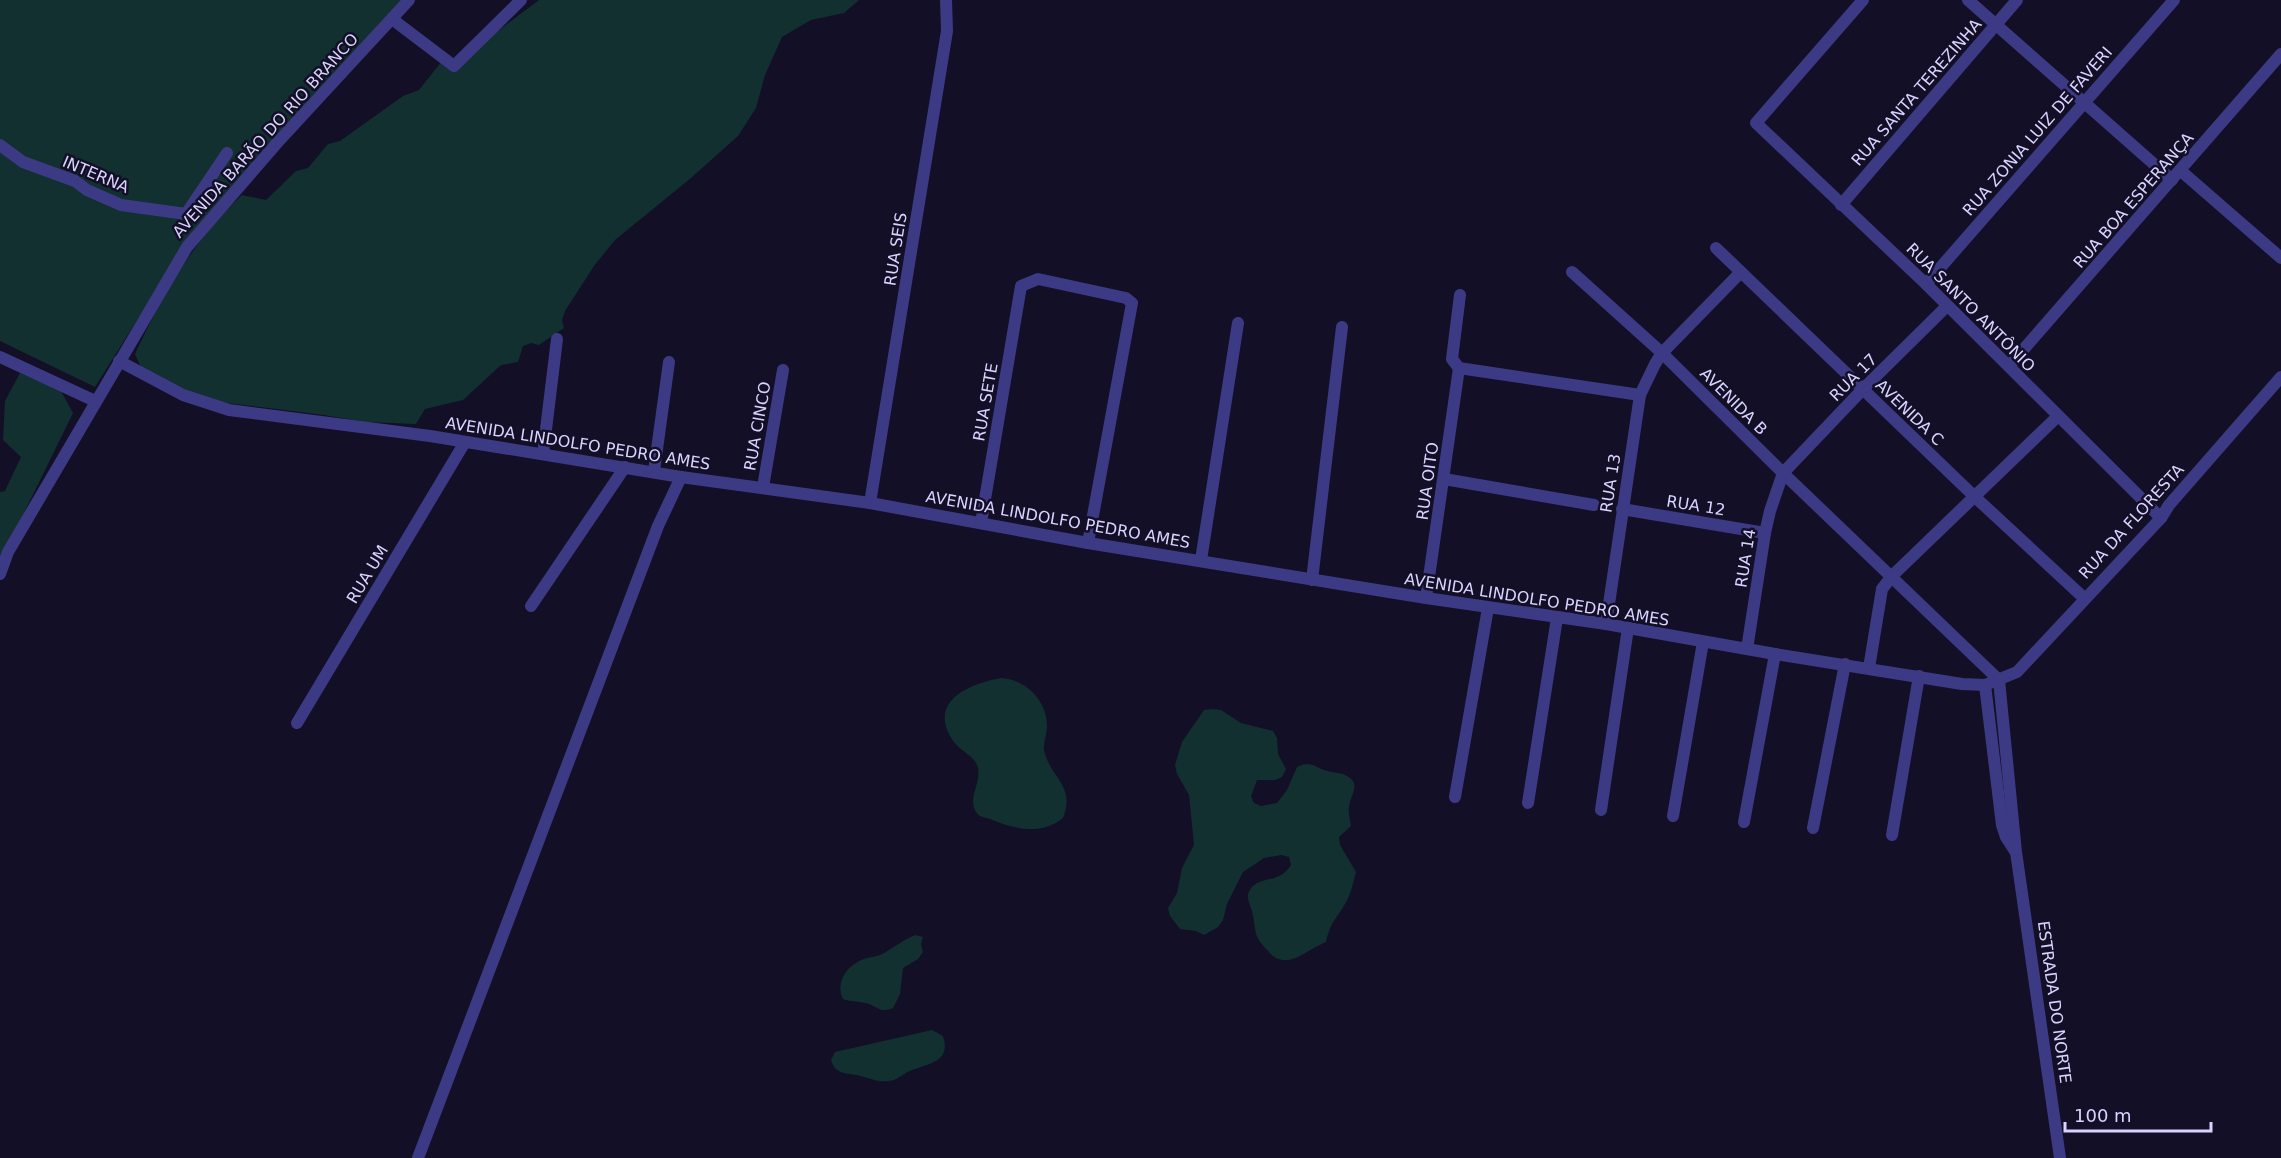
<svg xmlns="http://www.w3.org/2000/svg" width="2281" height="1158" font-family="'DejaVu Sans',sans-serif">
  <rect width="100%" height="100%" fill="#130f26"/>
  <g fill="#12302f">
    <polygon points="0,0 406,0 185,244 95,387 0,341"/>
    <path d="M539 0H859L844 13 811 20 782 37 765 75 756 108 738 136 691 178 615 240 594 266 565 311 562 320 564 328 539 345 531 343 523 346 518 362 501 365 463 400 425 409 416 424 365 422 324 415 211 401 167 385 142 370 135 354C162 296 194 239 242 195L266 200 296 171 308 168 328 144 340 141 403 96 419 90 442 61 456 71 483 42Z"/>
    <polygon points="20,373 61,391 73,413 0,562 0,492 5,491 21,457 3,440 5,401"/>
    <path d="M1001 678C1026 679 1048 702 1047 727 1047 735 1043 742 1044 750 1050 778 1076 785 1063 818 1041 836 1014 829 990 819 983 817 978 817 975 810 968 796 983 780 977 765 973 755 960 751 954 742 926 703 967 684 1001 678Z"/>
    <path d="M1213 709 1221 710 1241 723 1273 731 1277 738 1278 754 1286 769 1282 777 1275 780H1257L1251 796 1254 803 1261 806 1277 803 1287 790 1297 767C1311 760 1314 767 1327 771 1333 773 1339 772 1345 775 1363 783 1350 795 1349 807 1348 813 1350 820 1351 826L1339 837 1340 845 1356 872C1353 883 1351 894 1345 904 1335 921 1331 921 1326 942 1313 947 1297 961 1285 960 1278 960 1273 957 1269 952 1252 935 1257 933 1252 911 1250 903 1245 897 1250 890 1258 875 1279 885 1291 865L1289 857 1281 855 1264 858 1243 872 1227 904 1223 920 1218 927 1204 935 1196 931 1180 929 1170 916 1168 908 1177 893 1182 868 1194 845 1189 795 1177 774 1175 765 1182 742 1204 710Z"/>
    <path d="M915 935 923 937 921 944 923 952 918 959 903 968 900 994 893 1008C881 1013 879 1008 869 1004 861 1001 851 1002 843 999 835 982 847 965 864 959 870 957 877 957 882 954 893 948 903 940 915 935Z"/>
    <path d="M932 1030 943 1036C951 1060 932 1063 915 1069 907 1071 901 1077 894 1080 879 1084 871 1078 857 1075 851 1074 844 1074 839 1071 834 1068 833 1065 831 1060L835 1052Z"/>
  </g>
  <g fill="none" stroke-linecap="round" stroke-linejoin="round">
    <g stroke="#3d3a85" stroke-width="12">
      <polyline points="1863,0 1756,123 1926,284 2161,518"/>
      <polyline points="1968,0 2172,180"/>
      <polyline points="392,19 454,66 521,0"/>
      <polyline points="0,145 23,162 75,181 87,190 121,205 186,214 227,153"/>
      <polyline points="2181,171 2281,258"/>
      <polyline points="1841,205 2017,0"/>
      <polyline points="1716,248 1975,497 2084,598"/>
      <polyline points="1572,272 1662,353 1783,473 1999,680"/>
      <polyline points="1926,284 2174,0"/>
      <polyline points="1460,295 1452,359 1459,368 1640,395"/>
      <polyline points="0,357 95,401"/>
      <polyline points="119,361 183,395 229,410 430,436 681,477 870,503 1088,543 1426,598 1606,624 1775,654 1962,684 1985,685 2017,672 2161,518 2169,505 2281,377"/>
      <polyline points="2009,366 2281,54"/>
      <polyline points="543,454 557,339"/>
      <polyline points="654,471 669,362"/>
      <polyline points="1444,479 1594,505"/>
      <polyline points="763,487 783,370"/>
      <polyline points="870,503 947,31 946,0"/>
      <polyline points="1622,509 1765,533"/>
      <polyline points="981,523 1021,286 1038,279 1126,298 1132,303 1088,543"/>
      <polyline points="1201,560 1238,323"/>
      <polyline points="0,574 8,552 187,247 277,143 409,0"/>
      <polyline points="1312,580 1342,327"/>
      <polyline points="1426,598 1459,368"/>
      <polyline points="531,606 625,467"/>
      <polyline points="1606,624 1640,395 1655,364 1662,353 1741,272"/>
      <polyline points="1747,649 1765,533 1770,511 1783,473 1863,389 1947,306"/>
      <polyline points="1869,668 1882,589 1892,576 2057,417"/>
      <polyline points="1999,680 2016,852 2060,1158"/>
      <polyline points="1985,685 2002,825 2006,837 2015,851"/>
      <polyline points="297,723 465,442"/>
      <polyline points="1455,797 1488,608"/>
      <polyline points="1528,803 1557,618"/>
      <polyline points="1601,810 1628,628"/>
      <polyline points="1673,816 1703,642"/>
      <polyline points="1744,822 1775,654"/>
      <polyline points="1813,828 1845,664"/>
      <polyline points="1892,835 1919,676"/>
      <polyline points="418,1158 658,526 681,477"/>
    </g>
  </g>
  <g text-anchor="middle" stroke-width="5" stroke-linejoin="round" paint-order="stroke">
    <g font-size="16" fill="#d9d4ff" stroke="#130f26">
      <text transform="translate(1916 92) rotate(-49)" y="6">RUA SANTA TEREZINHA</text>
      <text transform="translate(2037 131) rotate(-49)" y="6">RUA ZONIA LUIZ DE FAVERI</text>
      <text transform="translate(265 135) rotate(-48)" y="6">AVENIDA BARÃO DO RIO BRANCO</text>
      <text transform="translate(96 174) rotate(23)" y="6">INTERNA</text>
      <text transform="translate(2133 200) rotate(-49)" y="6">RUA BOA ESPERANÇA</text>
      <text transform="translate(895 249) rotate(-81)" y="6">RUA SEIS</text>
      <text transform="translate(1971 307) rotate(45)" y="6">RUA SANTO ANTÔNIO</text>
      <text transform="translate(1853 377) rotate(-45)" y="6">RUA 17</text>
      <text transform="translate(1734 401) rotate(45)" y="6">AVENIDA B</text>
      <text transform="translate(985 402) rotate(-80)" y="6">RUA SETE</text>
      <text transform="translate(1910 412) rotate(44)" y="6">AVENIDA C</text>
      <text transform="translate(757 426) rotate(-80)" y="6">RUA CINCO</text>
      <text transform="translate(578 443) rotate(9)" y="6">AVENIDA LINDOLFO PEDRO AMES</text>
      <text transform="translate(1427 481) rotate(-82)" y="6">RUA OITO</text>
      <text transform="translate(1610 483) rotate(-81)" y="6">RUA 13</text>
      <text transform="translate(1696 505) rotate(9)" y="6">RUA 12</text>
      <text transform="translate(1058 519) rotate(10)" y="6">AVENIDA LINDOLFO PEDRO AMES</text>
      <text transform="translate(2131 521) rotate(-48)" y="6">RUA DA FLORESTA</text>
      <text transform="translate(1745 558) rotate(-81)" y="6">RUA 14</text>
      <text transform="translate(367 574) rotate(-59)" y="6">RUA UM</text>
      <text transform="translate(1537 599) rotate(9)" y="6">AVENIDA LINDOLFO PEDRO AMES</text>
      <text transform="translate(2055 1002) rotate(82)" y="6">ESTRADA DO NORTE</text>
    </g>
  </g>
  <path d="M2065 1122v9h146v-9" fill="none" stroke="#d9d4ff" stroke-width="3"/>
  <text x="2074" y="1122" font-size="18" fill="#d9d4ff" stroke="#130f26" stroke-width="4.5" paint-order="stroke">100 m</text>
</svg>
